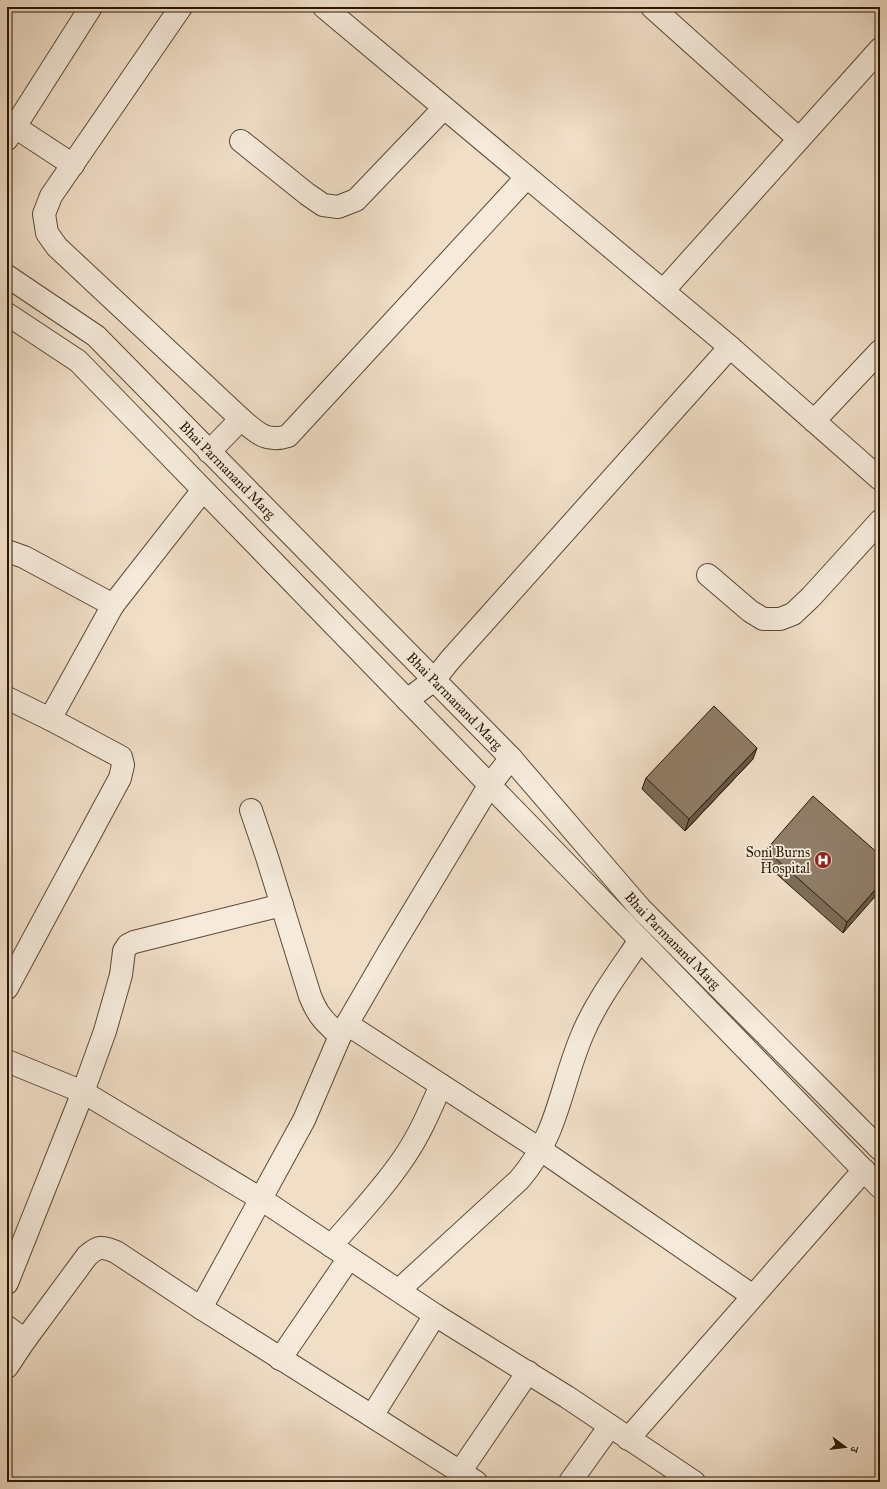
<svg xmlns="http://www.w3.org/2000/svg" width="887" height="1489" font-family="'IM FELL Great Primer','Noto Serif Devanagari',serif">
  <rect width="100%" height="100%" fill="#f0dec7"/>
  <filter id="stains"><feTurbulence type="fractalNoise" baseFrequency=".005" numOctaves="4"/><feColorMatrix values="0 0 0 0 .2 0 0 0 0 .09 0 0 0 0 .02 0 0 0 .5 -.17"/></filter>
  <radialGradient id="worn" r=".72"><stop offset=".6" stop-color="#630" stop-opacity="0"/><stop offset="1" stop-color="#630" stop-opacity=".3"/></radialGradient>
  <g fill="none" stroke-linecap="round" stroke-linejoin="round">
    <defs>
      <g id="minor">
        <path d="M181 7 51 196 44 214 47 233 57 247 241 419C256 432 266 443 288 436L527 177"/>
        <polyline points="324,7 730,347 880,479"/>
        <polyline points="652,7 799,139"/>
        <polyline points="15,127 73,165"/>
        <polyline points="241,141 307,194 323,205 338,207 356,200 444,108"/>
        <polyline points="663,291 880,49"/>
        <polyline points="814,421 880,351"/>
        <polyline points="209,452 241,419"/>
        <polyline points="7,551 24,557 113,605"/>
        <polyline points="708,575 750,611 763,619 780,619 793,614 811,597 880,521"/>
        <polyline points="7,698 50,719 113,605 203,490"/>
        <polyline points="407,700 434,680 450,660 730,347"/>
        <path d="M251 810 267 857 310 996C318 1016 324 1021 340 1036"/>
        <polyline points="7,988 120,778 123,765 121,757 50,719"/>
        <polyline points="347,1024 541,1150 753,1296"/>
        <polyline points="7,1061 83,1092 261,1199 435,1315 567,1397 694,1482"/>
        <path d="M331 1246C356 1217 384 1188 405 1156 420 1134 430 1110 441 1085"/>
        <polyline points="7,1283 83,1092 105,1031 121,975 124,951 128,945 134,942 282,905"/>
        <path d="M399 1290 519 1180C559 1134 560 1086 583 1033 597 1000 620 970 640 940"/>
        <polyline points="201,1308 304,1120 340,1036 347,1024 390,950 489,786 511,758"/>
        <polyline points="7,1327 25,1340"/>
        <polyline points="280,1359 349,1258"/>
        <path d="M7 1367 25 1340 87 1256C98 1246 102 1246 116 1252L201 1308 476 1482"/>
        <polyline points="372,1416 435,1315"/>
        <polyline points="628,1439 864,1170"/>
        <polyline points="460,1472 528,1372"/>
        <polyline points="570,1482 610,1426"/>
      </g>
      <g id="tertiary">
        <polyline points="7,139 91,7"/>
        <path id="s1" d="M7 276 96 336 511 758 640 908 880 1149"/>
        <polyline points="7,314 78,361 880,1187"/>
      </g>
    </defs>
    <use href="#minor" stroke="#5a4933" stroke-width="24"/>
    <use href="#tertiary" stroke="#5a4933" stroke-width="24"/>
    <use href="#minor" stroke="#f5eadb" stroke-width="22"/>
    <use href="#tertiary" stroke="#f5eadb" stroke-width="22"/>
  </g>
  <g fill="#7c6c59" stroke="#281702">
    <polygon points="753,759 685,831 642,789 646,778"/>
    <polygon points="766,850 880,855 843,933 762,861"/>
  </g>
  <g fill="#655849" stroke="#281702">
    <polygon points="757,748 753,759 685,831 689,819"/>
    <polygon points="880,884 880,891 843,933 847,922"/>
  </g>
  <g fill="#907e68" stroke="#281702">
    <polygon points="714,706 757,748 689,819 646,778"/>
    <polygon points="813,796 880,855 880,884 847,922 766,850"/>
  </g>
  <defs>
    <symbol id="hospital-disc" viewBox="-11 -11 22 22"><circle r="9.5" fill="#8f2418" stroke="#f5eadb"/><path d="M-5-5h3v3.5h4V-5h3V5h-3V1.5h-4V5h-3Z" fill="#fff"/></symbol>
  </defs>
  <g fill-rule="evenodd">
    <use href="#hospital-disc" x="813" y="850" width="20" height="20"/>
  </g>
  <g text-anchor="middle" stroke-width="3.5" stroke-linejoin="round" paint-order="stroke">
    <g font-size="14" fill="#281702" stroke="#f5eadb">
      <text dy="5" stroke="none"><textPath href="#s1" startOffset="295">Bhai Parmanand Marg</textPath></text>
      <text dy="5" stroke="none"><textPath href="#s1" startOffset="619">Bhai Parmanand Marg</textPath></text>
      <text dy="5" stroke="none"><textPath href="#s1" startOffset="943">Bhai Parmanand Marg</textPath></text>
    </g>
    <g font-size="14" fill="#281702" stroke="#f5eadb" text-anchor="end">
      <text x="810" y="857">Soni Burns<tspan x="810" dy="16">Hospital</tspan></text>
    </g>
  </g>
  <rect width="887" height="1489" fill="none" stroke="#f0dec7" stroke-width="24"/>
  <rect x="8" y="8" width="871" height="1473" fill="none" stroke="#281702" stroke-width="2"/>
  <rect x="12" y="12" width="863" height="1465" fill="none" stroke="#281702"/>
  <g transform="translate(845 1447) rotate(105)" stroke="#f5eadb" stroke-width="3" paint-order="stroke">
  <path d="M0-3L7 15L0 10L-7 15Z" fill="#281702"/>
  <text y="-6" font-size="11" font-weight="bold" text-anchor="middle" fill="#281702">उ</text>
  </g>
  <rect width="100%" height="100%" filter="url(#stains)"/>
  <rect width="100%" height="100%" fill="url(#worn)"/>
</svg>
